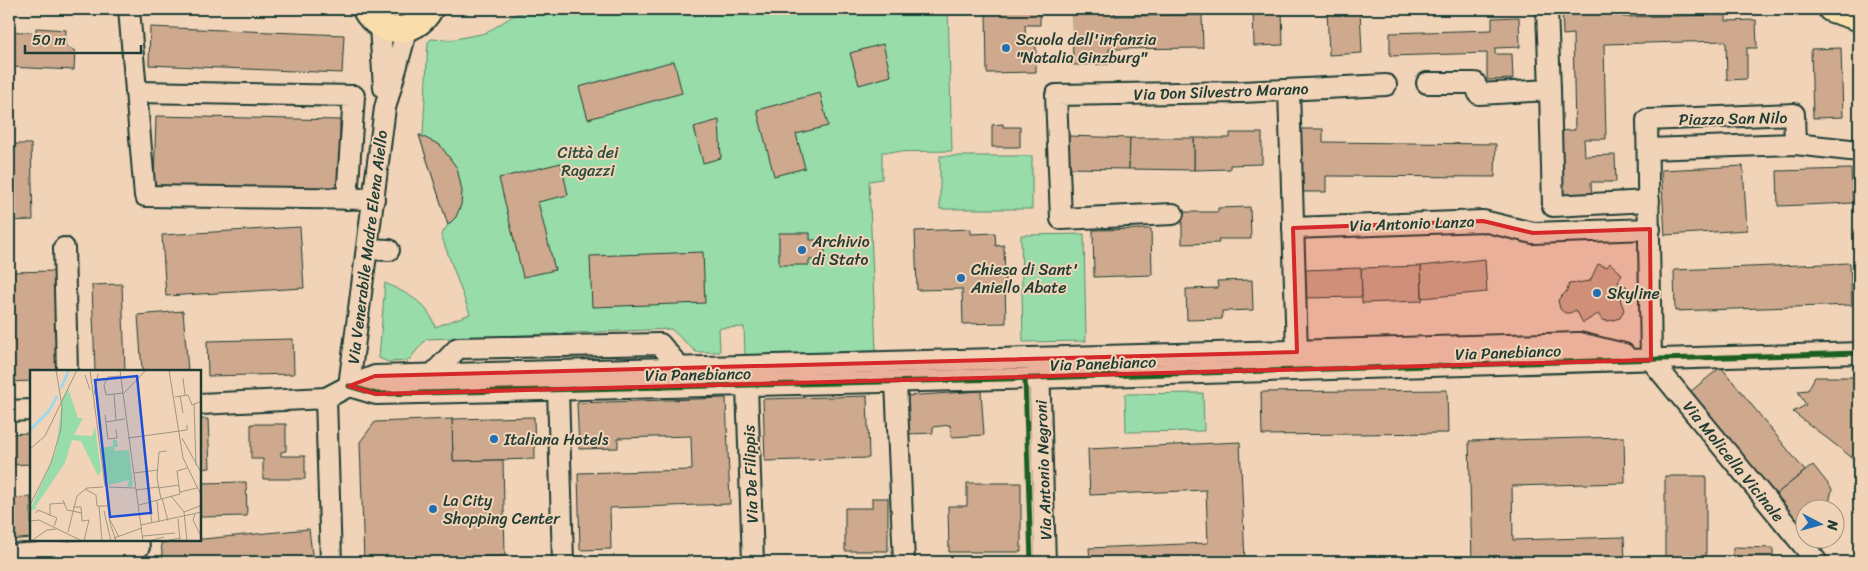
<svg xmlns="http://www.w3.org/2000/svg" width="1868" height="571" font-family="Sriracha,sans-serif">
  <rect width="100%" height="100%" fill="#f1d3b7"/>
  <filter id="ink" filterUnits="userSpaceOnUse"><feTurbulence type="fractalNoise" baseFrequency=".02" numOctaves="2"/><feDisplacementMap in="SourceGraphic" scale="10" xChannelSelector="R" yChannelSelector="G"/><feConvolveMatrix kernelMatrix="1 2 1 2 8 2 1 2 1" color-interpolation-filters="sRGB"/></filter>
  <g filter="url(#ink)">
    <g fill="#97dca9" stroke="#5b8c6e">
      <path d="M544 9H948L952 151 882 152V179L869 181 876 351 745 356 744 327 719 328 720 352H696L671 329 426 339 408 361 388 362 379 358 385 283C406 293 428 302 435 327L470 314 441 235 448 225 419 135H423L428 42 431 39 450 40 486 33 516 14Z"/>
      <rect x="940" y="156" width="92" height="53"/>
      <polygon points="1084,234 1086,341 1023,342 1021,235"/>
      <polygon points="1203,393 1204,431 1126,432 1125,394"/>
    </g>
    <g fill="#cea98d" stroke="#1f3d34">
      <polygon points="986,9 1040,9 1040,25 1025,25 1026,45 1036,45 1036,72 987,73"/>
      <polygon points="1072,9 1115,9 1115,16 1202,15 1203,48 1109,49 1109,64 1073,65"/>
      <polygon points="1253,9 1282,9 1283,45 1254,46"/>
      <polygon points="1327,9 1360,9 1362,53 1329,55"/>
      <polygon points="1562,9 1587,9 1588,14 1623,13 1623,17 1726,15 1726,21 1756,20 1757,48 1747,48 1747,79 1727,80 1726,41 1604,44 1606,139 1584,139 1585,156 1615,155 1616,182 1591,182 1592,200 1557,201 1556,131 1575,130 1573,34 1563,35"/>
      <polygon points="1519,17 1520,47 1495,48 1495,54 1512,54 1513,79 1487,80 1487,53 1390,56 1390,33 1492,30 1492,18"/>
      <polygon points="150,27 344,35 342,73 149,65"/>
      <polygon points="36,28 66,30 65,46 75,51 74,70 9,67 9,76 9,31 36,33"/>
      <polygon points="883,44 891,76 859,85 850,53"/>
      <polygon points="1841,48 1843,117 1813,118 1811,49"/>
      <polygon points="674,61 682,93 588,119 579,87"/>
      <polygon points="820,93 828,126 796,134 805,168 774,176 757,110"/>
      <polygon points="156,116 340,120 339,189 154,185"/>
      <polygon points="719,120 721,158 703,163 694,127"/>
      <polygon points="1003,124 1003,127 1020,127 1020,147 992,147 992,125"/>
      <polygon points="1298,129 1323,129 1323,142 1496,144 1495,177 1326,176 1326,192 1298,192"/>
      <polygon points="1230,133 1262,133 1262,164 1230,165 1230,169 1194,170 1194,138 1230,138"/>
      <polygon points="419,135 440,145 457,168 462,191 461,205 456,217 448,225"/>
      <polygon points="1068,136 1130,138 1129,169 1067,168"/>
      <polygon points="1130,138 1194,138 1194,170 1129,169"/>
      <polygon points="9,144 31,144 33,220 9,221"/>
      <polygon points="561,163 568,195 538,202 555,270 523,277 499,178"/>
      <polygon points="1743,166 1747,230 1665,235 1661,170"/>
      <polygon points="1851,169 1853,203 1778,206 1777,171"/>
      <polygon points="1250,207 1251,239 1218,239 1219,243 1182,244 1182,212 1218,212 1218,208"/>
      <polygon points="300,227 304,288 166,296 162,235"/>
      <polygon points="971,229 971,234 995,233 996,246 1004,245 1006,323 963,324 962,289 917,290 915,231"/>
      <polygon points="1151,229 1152,275 1094,277 1093,230"/>
      <polygon points="779,233 810,233 810,240 825,240 825,260 809,260 809,265 779,265"/>
      <polygon points="703,252 705,303 592,307 590,256"/>
      <polygon points="1485,259 1487,292 1422,298 1421,266"/>
      <polygon points="1610,263 1622,274 1618,282 1626,286 1628,290 1627,294 1620,299 1624,310 1620,318 1609,321 1602,320 1598,314 1583,323 1576,310 1570,313 1565,313 1560,309 1558,300 1567,291 1569,284 1590,281 1598,264 1607,267"/>
      <polygon points="1850,263 1852,305 1675,311 1674,270"/>
      <polygon points="1421,266 1422,301 1362,303 1361,268"/>
      <polygon points="1361,268 1362,297 1304,298 1304,270"/>
      <polygon points="55,271 58,371 31,371 31,381 9,382 9,272"/>
      <polygon points="1252,280 1253,310 1222,311 1222,319 1187,320 1186,289 1218,288 1217,281"/>
      <polygon points="122,284 125,371 95,371 92,285"/>
      <polygon points="183,311 188,371 142,371 138,315"/>
      <polygon points="293,339 294,374 208,376 207,341"/>
      <polygon points="1721,367 1805,471 1775,495 1691,391"/>
      <polygon points="1815,377 1859,377 1859,463 1793,412 1806,405 1798,391 1808,390"/>
      <polygon points="1447,390 1448,433 1262,435 1261,392"/>
      <polygon points="981,391 984,435 951,437 950,425 933,427 933,433 908,434 905,396"/>
      <polygon points="867,396 869,458 765,461 763,399"/>
      <polygon points="726,398 730,504 610,508 611,549 580,550 578,473 692,470 691,436 618,438 618,448 579,449 577,403"/>
      <polygon points="534,417 535,459 453,461 452,419"/>
      <polygon points="200,419 208,419 210,468 200,469"/>
      <polygon points="452,419 453,461 503,460 505,556 364,561 360,442 375,422"/>
      <polygon points="251,424 286,424 286,451 281,452 281,456 305,456 305,479 263,479 263,459 251,459"/>
      <polygon points="31,433 31,464 9,465 9,434"/>
      <polygon points="1624,437 1625,483 1512,486 1513,540 1624,537 1625,562 1472,562 1469,441"/>
      <polygon points="1240,442 1245,562 1090,562 1089,548 1208,543 1206,490 1090,495 1088,449"/>
      <polygon points="1813,465 1832,489 1828,508 1806,508 1806,534 1775,495"/>
      <rect x="1665" y="476" width="41" height="86"/>
      <polygon points="246,482 247,516 200,517 200,483"/>
      <polygon points="967,483 1021,483 1021,552 949,552 948,506 967,506"/>
      <polygon points="31,497 31,538 9,540 9,498"/>
      <polygon points="872,498 888,498 888,551 845,551 845,508 872,508"/>
      <polygon points="309,529 313,562 163,562 161,543"/>
      <polygon points="1809,538 1822,538 1823,557"/>
      <polygon points="1733,547 1773,548 1773,562 1733,562"/>
      <rect x="95" y="557" width="28" height="5"/>
      <polygon points="419,559 419,562 385,562 385,560"/>
    </g>
    <g fill="none" stroke-linecap="round" stroke-linejoin="round">
      <defs>
        <g id="minor">
          <polyline points="129,9 145,196 374,199"/>
          <polyline points="1547,9 1550,90"/>
          <polyline points="380,26 384,88"/>
          <polyline points="1427,83 1475,83 1479,94 1550,90 1553,206 1649,201"/>
          <polyline points="1289,90 1297,352"/>
          <polyline points="136,92 354,96 347,199"/>
          <polyline points="1648,149 1795,144 1859,151"/>
          <polyline points="1173,214 1061,219 1056,95 1242,92 1386,85"/>
          <polyline points="1293,228 1483,221 1533,233 1650,229"/>
          <polyline points="64,248 67,371"/>
          <polyline points="367,249 389,250"/>
          <polyline points="1651,360 1647,120 1794,114 1795,144"/>
          <polyline points="1651,360 1817,562"/>
          <polyline points="1039,364 1045,562"/>
          <polyline points="432,375 458,348 660,344 681,369"/>
          <polyline points="896,382 904,562"/>
          <polyline points="349,386 376,394 1004,379 1859,353"/>
          <polyline points="349,386 385,108 407,29"/>
          <polyline points="747,386 753,562"/>
          <polyline points="558,389 563,562"/>
          <polyline points="326,398 331,562"/>
          <polyline points="200,404 326,398 349,386 375,376 1579,343 1624,354"/>
          <polyline points="9,411 31,410"/>
          <polyline points="9,555 139,547"/>
        </g>
        <g id="major">
          <path d="M365 9C379 36 416 36 430 9"/>
          <polyline points="1831,9 1859,18"/>
        </g>
      </defs>
      <use href="#minor" stroke="#1f3d34" stroke-width="24"/>
      <use href="#major" stroke="#1f3d34" stroke-width="29"/>
      <use href="#minor" stroke="#f1d3b7" stroke-width="20"/>
      <use href="#major" stroke="#f9deab" stroke-width="25"/>
      <defs>
        <g id="cycleway">
          <polyline points="1025,378 1031,562"/>
          <polyline points="349,386 376,394 1004,379 1859,353"/>
        </g>
      </defs>
      <use href="#cycleway" stroke="#f1d3b7" stroke-width="8"/>
      <use href="#cycleway" stroke="#1b5e20" stroke-width="5"/>
    </g>
  </g>
  <path fill="#d62828" fill-opacity="0.2" stroke="#d62828" stroke-width="4" stroke-linejoin="round" d="M1483 221 1533 233 1650 229 1651 360 376 394 349 386 375 376 1297 352 1293 228Z"/>
  <g fill="#1f6fb2" stroke="#f1d3b7" stroke-width="2">
    <circle cx="1006" cy="48" r="5"/>
    <circle cx="802" cy="250" r="5"/>
    <circle cx="961" cy="278" r="5"/>
    <circle cx="1597" cy="293" r="5"/>
    <circle cx="494" cy="439" r="5"/>
    <circle cx="433" cy="509" r="5"/>
  </g>
  <g text-anchor="middle" stroke-width="4" stroke-linejoin="round" paint-order="stroke">
    <g font-size="16" fill="#1f3d34" stroke="#f1d3b7" text-anchor="start">
      <text x="1016" y="45">Scuola dell'infanzia<tspan x="1016" dy="18">"Natalia Ginzburg"</tspan></text>
      <text x="812" y="247">Archivio<tspan x="812" dy="18">di Stato</tspan></text>
      <text x="971" y="275">Chiesa di Sant'<tspan x="971" dy="18">Aniello Abate</tspan></text>
      <text x="1607" y="299">Skyline</text>
      <text x="504" y="445">Italiana Hotels</text>
      <text x="443" y="506">La City<tspan x="443" dy="18">Shopping Center</tspan></text>
    </g>
    <g font-size="16" fill="#1f3d34" stroke="#f1d3b7">
      <text transform="translate(1221 91) rotate(-2)" y="6">Via Don Silvestro Marano</text>
      <text transform="translate(1733 118) rotate(-1)" y="6">Piazza San Nilo</text>
      <text transform="translate(1412 223) rotate(-2)" y="6">Via Antonio Lanza</text>
      <text transform="translate(367 247) rotate(-83)" y="6">Via Venerabile Madre Elena Aiello</text>
      <text transform="translate(1508 352) rotate(-2)" y="6">Via Panebianco</text>
      <text transform="translate(1103 363) rotate(-2)" y="6">Via Panebianco</text>
      <text transform="translate(698 374) rotate(-1)" y="6">Via Panebianco</text>
      <text transform="translate(1734 461) rotate(51)" y="6">Via Molicella Vicinale</text>
      <text transform="translate(1043 470) rotate(-92)" y="6">Via Antonio Negroni</text>
      <text transform="translate(750 474) rotate(-92)" y="6">Via De Filippis</text>
    </g>
    <g font-size="16" fill="#2b4d40" stroke="#f1d3b7">
      <text x="588" y="158">Città dei<tspan x="588" dy="18">Ragazzi</tspan></text>
    </g>
  </g>
  <g transform="translate(30 370)">
    <rect width="171" height="171" fill="#f1d3b7"/>
    <path d="M38 18 48 48H53L44 65 62 66 65 57 71 101 68 106 51 71 42 70 35 93 5 137 7 139 0 140 26 81 32 31ZM83 70H87L88 77H84V81L99 80 103 116 97 117 99 110 79 115 70 78 83 76Z" fill="#97dca9"/>
    <path fill="none" stroke="#93daf5" stroke-width="2.5" d="M31 18 39 0M0 60 19 41 27 26"/>
    <path fill="none" stroke="#9d9783" stroke-width="1" d="M60 0 75 116M90 0 93 24M139 0 153 88 172 127M55 5 60 20M91 6 78 7 74 15 76 25 93 23M153 8 155 25M93 23 113 171M94 23 116 0M84 24 86 51M64 25 68 4M150 26 153 43M145 27 158 25 162 35 172 31M164 34 166 95M75 45 78 69 87 68 86 59M76 52 95 49M113 66 117 101M98 68 157 60V55M152 68 172 104M0 79 15 66 47 0M104 103 128 100M79 117 105 118M128 118 149 115M55 119 66 125 67 136H78M77 120 80 153 86 171M106 120 128 117M150 122 167 118M150 124 147 101 157 98M141 126 154 142 157 171M132 128 138 151M131 129 127 108 129 82 137 81M33 130 37 140 52 143M127 131 129 152M119 133 122 153M0 135 21 93 31 59 32 36 26 0M109 135 150 124M69 136 72 171M43 137H51L52 151 59 150 54 171M74 141 81 171M154 142 172 135M6 143 8 140 27 148 24 156M165 144 163 150 172 168M20 146V134L35 133M148 149 150 171M80 150 89 167M0 151 9 150 52 171M111 155 172 142M38 162 47 126 57 118 73 117M113 166 145 163M84 168 112 158M1 171 17 160 26 159M119 171 134 167M135 171 150 168"/>
    <path fill="#1d4ed8" fill-opacity="0.15" stroke="#1d4ed8" stroke-width="2.5" d="M107 6 121 143 80 147 65 10Z"/>
    <rect width="171" height="171" fill="none" stroke="#1f3d34" stroke-width="2.5"/>
  </g>
  <rect width="1868" height="571" fill="none" stroke="#f1d3b7" stroke-width="30"/>
  <rect x="15" y="15" width="1838" height="541" fill="none" stroke="#1f3d34" stroke-width="2" filter="url(#ink)"/>
  <g transform="translate(1820 524) rotate(96)"><circle r="24" fill="#f1d3b7" stroke="#9d9783"/>
  <path d="M0-4L9 19L0 12L-9 19Z" fill="#1f6fb2"/>
  <text y="-8" font-size="14" font-weight="bold" text-anchor="middle" fill="#1f3d34">N</text>
  </g>
  <path d="M25 45v8h116v-8" fill="none" stroke="#1f3d34" stroke-width="2.5"/>
  <text x="32" y="45" font-size="15" fill="#1f3d34" stroke="#f1d3b7" stroke-width="4" paint-order="stroke">50 m</text>
</svg>
